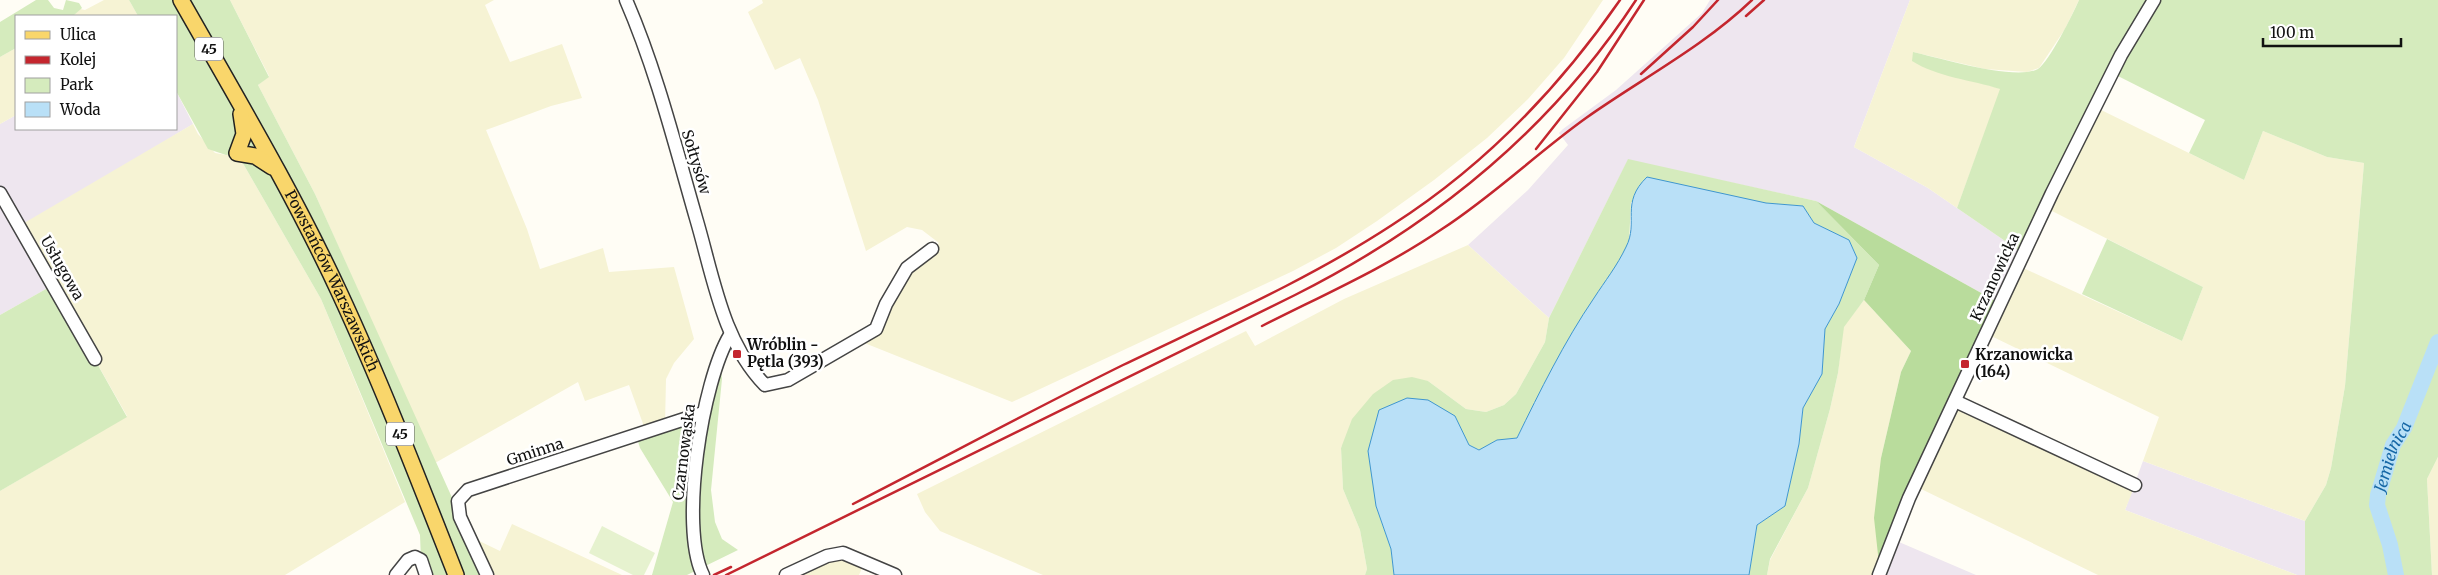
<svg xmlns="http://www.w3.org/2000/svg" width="2438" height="575" font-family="Merriweather,serif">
  <rect width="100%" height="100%" fill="#fffdf5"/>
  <g fill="#eee6ef">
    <polygon points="1710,0 1910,0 1854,147 1928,188 2024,254 2001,304 1816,201 1628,160 1549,318 1468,245 1528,190 1568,145 1559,133 1563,129 1616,90 1702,13"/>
    <polygon points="176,91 193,124 112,173 53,285 0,315 0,124 16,115 16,129 176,129"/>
    <polygon points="2143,461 2305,521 2305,575 2297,575 2125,510"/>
    <polygon points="1892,539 1976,575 1879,575"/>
  </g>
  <g fill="#f6f3d4">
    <polygon points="104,0 129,0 138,16 73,16 80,9 85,10"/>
    <polygon points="230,0 494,0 485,5 510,62 562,44 582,98 551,106 486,130 527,229 540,269 603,248 609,272 674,267 694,339 674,363 666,379 665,425 646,432 629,385 585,401 578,382 435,463 315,194 258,85 269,76"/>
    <polygon points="762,0 1603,0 1564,58 1528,99 1487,138 1434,180 1377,221 1336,248 1293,271 1012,402 857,340 876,329 911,265 939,243 922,230 907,227 866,251 818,100 800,58 775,70 748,12 763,3"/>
    <polygon points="1910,0 2079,0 2065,29 2039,68 2027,72 1985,69 1913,52 1972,80 2001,89 1957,208 1928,188 1854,147"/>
    <polygon points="16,48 16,115 0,124 0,57"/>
    <polygon points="2095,107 2244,180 2263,131 2327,157 2364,163 2345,386 2331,468 2326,485 2305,521 2143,461 2159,417 1987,334 2019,266 2182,341 2203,287 2046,208"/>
    <polygon points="193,124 198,134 215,153 226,155 237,153 321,299 405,502 285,575 0,575 0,491 127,416 19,226"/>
    <polygon points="1468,245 1549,318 1545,342 1516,394 1504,405 1486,412 1466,409 1428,381 1341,447 1343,489 1360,530 1367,569 1365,575 1043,575 940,531 925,512 917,494 1246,331 1255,346 1344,299"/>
    <polygon points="1864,300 1911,351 1901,372 1881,458 1879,575 1767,575 1770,560 1808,488 1830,409 1838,373 1843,327"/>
    <polygon points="1955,401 2135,485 2125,510 2297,575 2098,575 1915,486"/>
    <polygon points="2438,457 2438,575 2432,575 2427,479"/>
    <polygon points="512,524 547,540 622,575 487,575 469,536 500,551"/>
    <polygon points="827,556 865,561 859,575 787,575"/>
  </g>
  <g fill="#d5ebbd">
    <polygon points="36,0 48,0 54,8 63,10 66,0 79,3 82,8 73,16 16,16 16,48 0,57 0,22"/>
    <polygon points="129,0 230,0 269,77 258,85 315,194 487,575 426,575 421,560 420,535 321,299 237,153 226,155 208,149 176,91 176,16 138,16"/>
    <path d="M2079 0H2438V457L2427 479 2432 575H2305V521L2326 485 2331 468 2345 386 2364 163 2327 157 2263 131 2244 180 2189 153 2205 120 2112 73 2024 254 1957 208 2000 89C1972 80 1937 77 1912 61L1913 52C1940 58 2015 81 2038 69 2049 62 2073 14 2079 0Z"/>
    <polygon points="1628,159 1816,201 1879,265 1864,300 1844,327 1838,373 1830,409 1808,488 1770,559 1767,575 1749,575 1757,525 1785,506 1799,444 1803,408 1822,373 1825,329 1839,304 1857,258 1849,240 1814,223 1803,206 1766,203 1631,202 1629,243 1614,272 1594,298 1534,404 1517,438 1497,440 1480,450 1469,445 1455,416 1376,506 1391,549 1394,575 1365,575 1367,569 1360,530 1343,489 1341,448 1352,419 1373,394 1393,380 1412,377 1428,381 1466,409 1486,412 1504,405 1516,394 1545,342 1549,318"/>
    <polygon points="2107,239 2203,287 2182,341 2082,294"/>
    <polygon points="53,285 127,417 0,491 0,315"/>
    <polygon points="719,354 722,379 711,490 715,522 722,539 738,550 687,575 652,575 673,502 640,448 636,435 703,413"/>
  </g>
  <polygon fill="#b9dc9c" points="1816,201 2001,304 1880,573 1874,518 1881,458 1901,372 1911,351 1864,300 1879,265"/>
  <polygon fill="#e6f2cf" points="602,526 655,553 644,575 633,575 589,553"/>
  <path fill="#b9e0f7" stroke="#3f96cf" d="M1647 177 1766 203 1803 206 1814 223 1849 240 1857 258 1839 304 1825 329 1822 374 1803 408 1799 444 1785 506 1757 525 1749 575H1394L1391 549 1376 506 1368 451 1379 410 1407 398 1428 400 1455 416 1469 445 1479 450 1497 440 1517 438C1540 391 1564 342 1594 298 1605 281 1617 266 1626 247 1639 222 1620 203 1647 177Z"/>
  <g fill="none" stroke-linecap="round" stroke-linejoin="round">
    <path stroke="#b9e0f7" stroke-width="16" id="s1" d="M2396 575 2390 545 2377 505 2378 495 2393 445 2404 428 2438 342"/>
    <defs>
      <g id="minor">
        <path d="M626 0C656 69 675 145 696 218 713 275 722 341 765 385L788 380 876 329 886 304 907 268 932 249"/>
        <polyline points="0,193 95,359"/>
        <polyline points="1955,401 2135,485"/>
        <polyline points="396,575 408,560 415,557 421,560 426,575"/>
        <polyline points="487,575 460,517 458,501 468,490 703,413"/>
        <path d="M703 575C679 527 702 381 730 335"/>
        <polyline points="786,575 827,556 843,553 895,575"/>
        <polyline points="1879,575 1909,498 2052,193 2121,55 2154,0"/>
      </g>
      <g id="major">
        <path id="s2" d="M181 0C236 97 294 194 341 296 383 387 419 481 456 575"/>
        <polyline points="241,114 244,134 237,153 255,156 272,167"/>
      </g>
    </defs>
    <use href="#minor" stroke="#444" stroke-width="15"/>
    <use href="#major" stroke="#222" stroke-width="18"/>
    <use href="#minor" stroke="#fff" stroke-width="12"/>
    <use href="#major" stroke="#f9d66b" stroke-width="15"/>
    <g stroke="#c4262e" stroke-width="2.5">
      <polyline points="1746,16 1764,0"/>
      <polyline points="1641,74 1693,27 1718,0"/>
      <polyline points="1536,149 1597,72 1644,0"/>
      <path d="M1262 326C1323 295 1385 268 1442 229 1493 196 1537 153 1586 118 1641 79 1703 47 1752 0"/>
      <path d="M853 504C943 458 1032 410 1123 365 1214 321 1308 280 1392 225 1483 167 1559 88 1620 0"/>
      <polyline points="714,575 731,567"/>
      <path d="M726 575 1295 295C1432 226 1551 130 1636 0"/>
    </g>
  </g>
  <g fill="#c4262e" stroke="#fff" stroke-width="2">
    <rect x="732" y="349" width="10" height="10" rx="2.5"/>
    <rect x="1960" y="359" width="10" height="10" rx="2.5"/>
  </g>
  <g text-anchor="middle" stroke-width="5" stroke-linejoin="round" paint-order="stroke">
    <g fill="#fff" stroke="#585858" stroke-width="1">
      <rect x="195" y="37.5" width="28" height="23" rx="4"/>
      <rect x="386" y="422.5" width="28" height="23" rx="4"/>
    </g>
    <g font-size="14" font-weight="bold" fill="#111">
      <text x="209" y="54">45</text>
      <text x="400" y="439">45</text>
    </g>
    <g font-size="15" fill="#111" stroke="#fff">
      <text transform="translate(696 162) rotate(73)" y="5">Sołtysów</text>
      <text transform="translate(62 268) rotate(60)" y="5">Usługowa</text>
      <text transform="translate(1995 277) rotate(-65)" y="5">Krzanowicka</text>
      <text dy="5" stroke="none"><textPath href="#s2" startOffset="319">Powstańców Warszawskich</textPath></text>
      <text transform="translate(535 452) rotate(-18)" y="5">Gminna</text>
      <text transform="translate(684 452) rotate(-83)" y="5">Czarnowąska</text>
    </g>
    <g font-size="15" font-weight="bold" fill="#111" stroke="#fff" text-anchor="start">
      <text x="747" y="350">Wróblin -<tspan x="747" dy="17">Pętla (393)</tspan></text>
      <text x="1975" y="360">Krzanowicka<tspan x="1975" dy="17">(164)</tspan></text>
    </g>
    <g font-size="16" font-style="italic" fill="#1768a6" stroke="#fff">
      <text dy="6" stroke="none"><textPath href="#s1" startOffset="124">Jemielnica</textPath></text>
    </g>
  </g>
  <rect x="15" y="15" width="162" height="115" fill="#ffffff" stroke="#a0a0a0"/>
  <rect x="25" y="31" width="25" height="8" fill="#f9d66b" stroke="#a0a0a0"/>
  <text x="60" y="40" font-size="15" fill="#111111">Ulica</text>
  <rect x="25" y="56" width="25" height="8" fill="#c4262e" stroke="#a0a0a0"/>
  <text x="60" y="65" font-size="15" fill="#111111">Kolej</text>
  <rect x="25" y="78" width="25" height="15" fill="#d5ebbd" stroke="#a0a0a0"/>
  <text x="60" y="90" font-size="15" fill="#111111">Park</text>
  <rect x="25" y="102" width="25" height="15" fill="#b9e0f7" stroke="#a0a0a0"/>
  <text x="60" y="115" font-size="15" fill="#111111">Woda</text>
  <path d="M2263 38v8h138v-8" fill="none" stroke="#111111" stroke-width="2.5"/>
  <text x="2270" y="38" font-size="15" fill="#111111" stroke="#ffffff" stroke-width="4" paint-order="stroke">100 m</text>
</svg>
